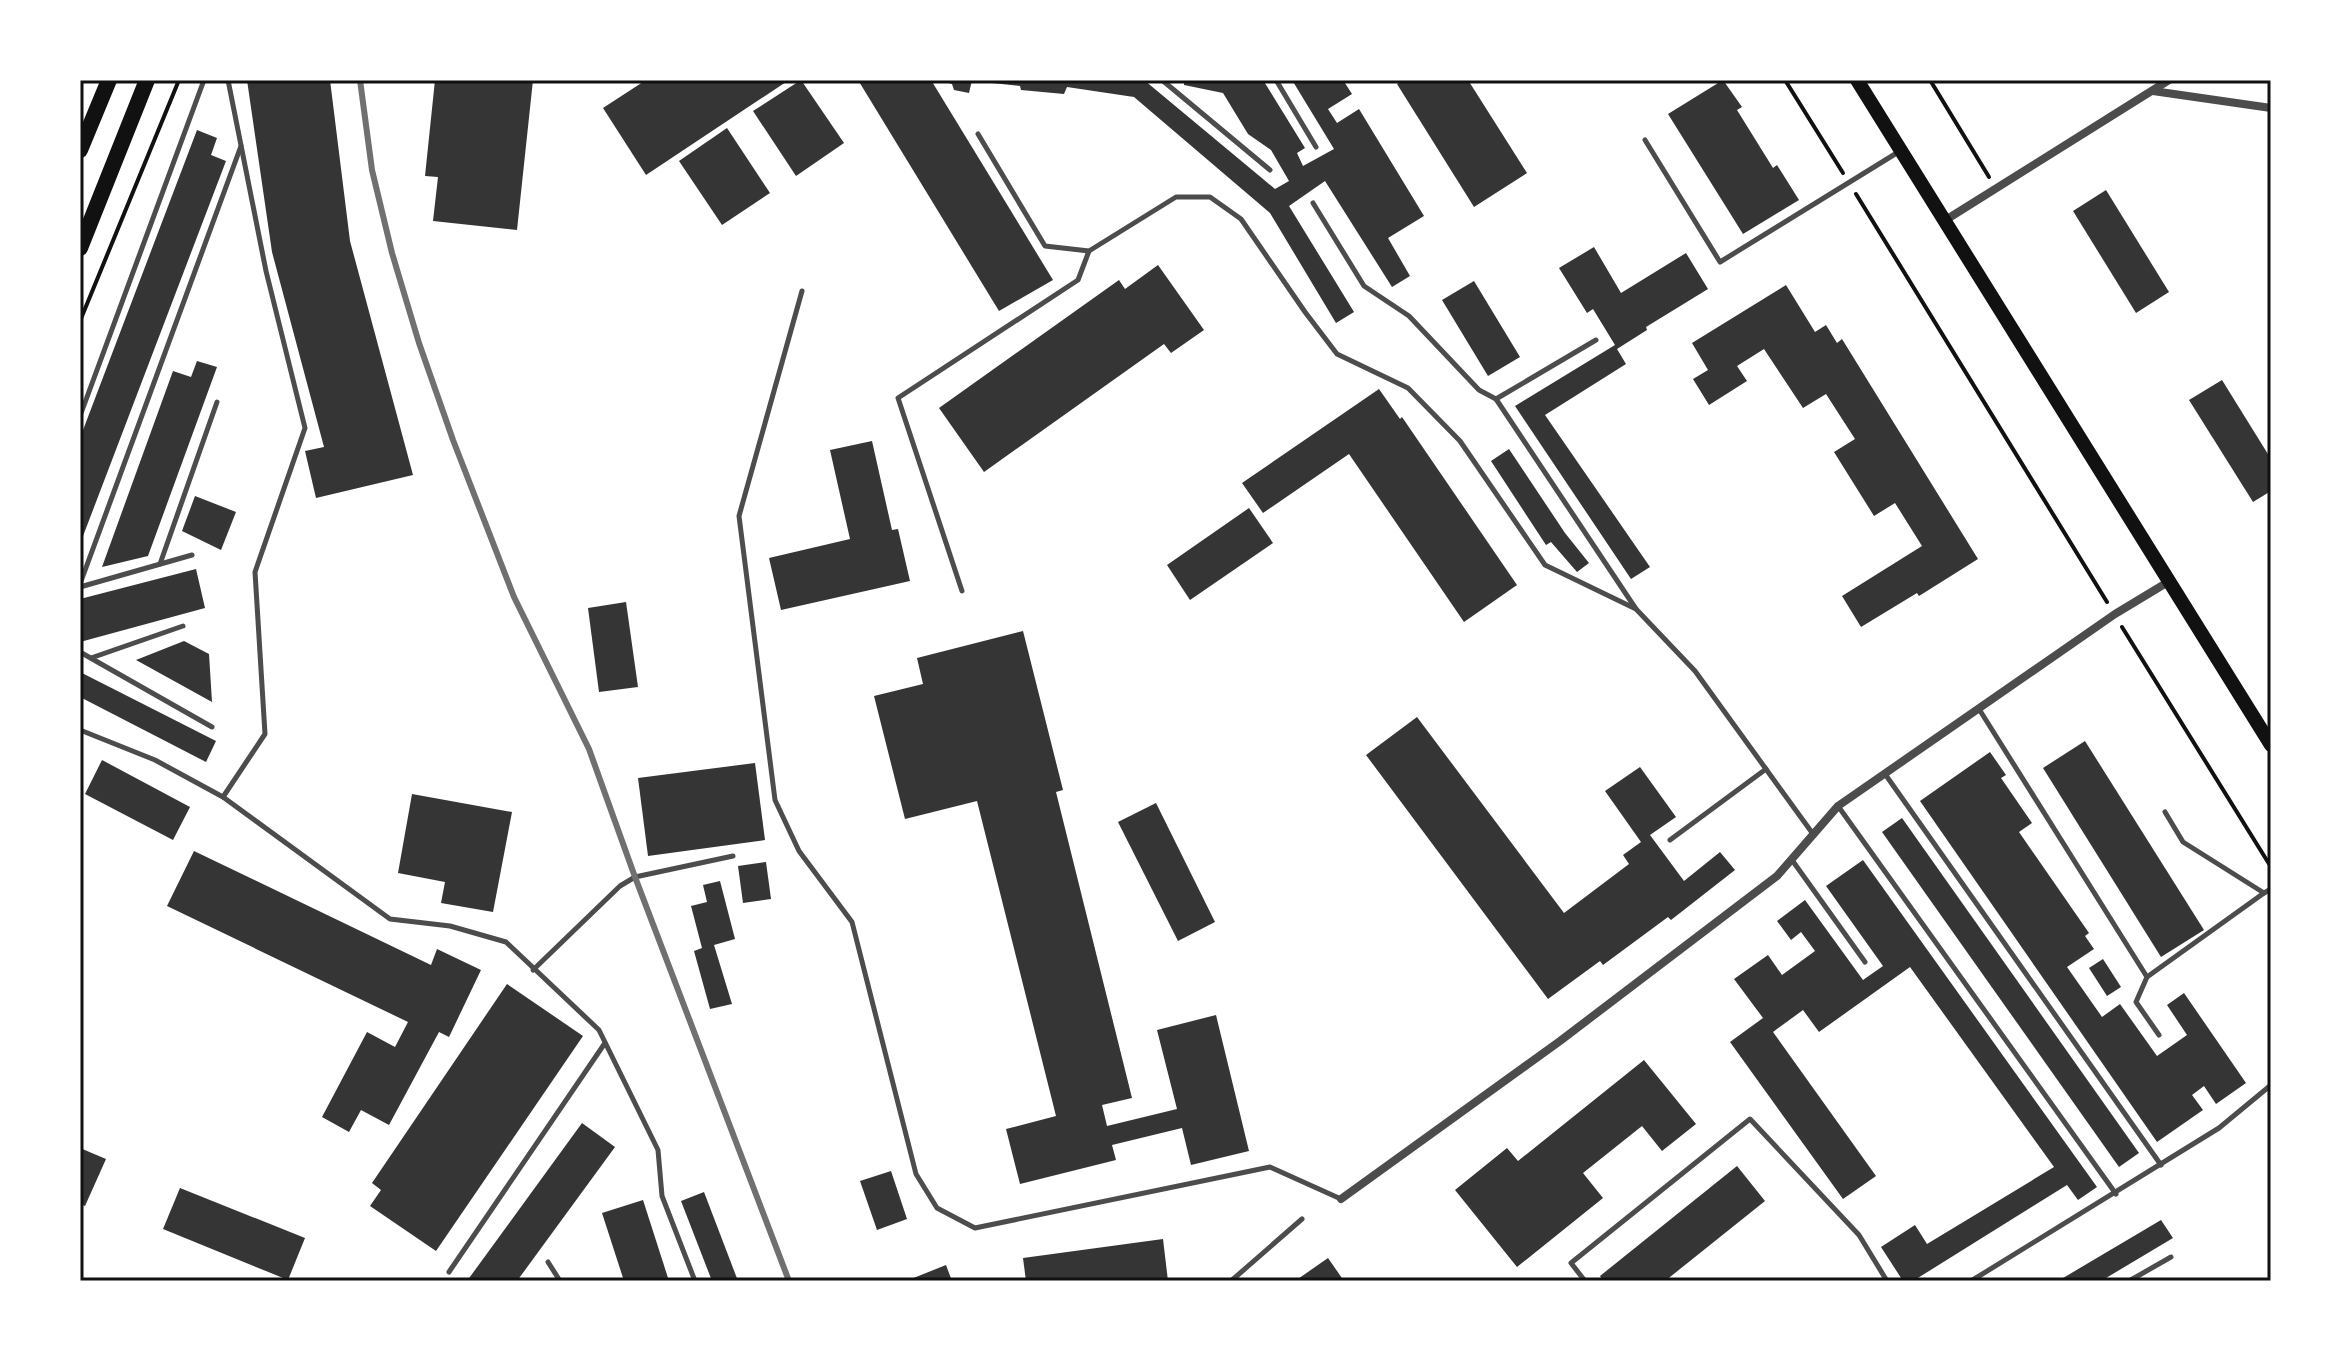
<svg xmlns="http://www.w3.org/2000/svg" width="2351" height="1361" font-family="'Nunito Sans',sans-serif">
  <rect width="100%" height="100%" fill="#fff"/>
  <g fill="#353535">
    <polygon points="247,80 330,80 350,241 413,475 316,498 305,451 324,447 272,252"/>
    <polygon points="435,80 533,80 517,230 433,221 438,177 425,176"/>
    <polygon points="646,80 789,80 646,175 603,108"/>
    <polygon points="801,80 844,143 796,176 753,111"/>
    <polygon points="858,80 931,80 1053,280 999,311"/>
    <polygon points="938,80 972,80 969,93 954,90 952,84"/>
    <polygon points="983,80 1144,80 1275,189 1289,181 1271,150 1248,134 1223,93 1184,85 1184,80 1263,80 1305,148 1297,153 1303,166 1334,149 1292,80 1343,80 1352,94 1328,109 1337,123 1359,109 1424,216 1388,238 1410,276 1392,287 1325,181 1289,206 1354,312 1336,323 1270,213 1134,97 1067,87 1064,94 1021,90 1020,86 983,82"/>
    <polygon points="1404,80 1468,80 1527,173 1474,207 1397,84"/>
    <polygon points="1723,80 1742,107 1737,110 1773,168 1777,165 1799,200 1743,234 1668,114"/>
    <polygon points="727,128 770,193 722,225 679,161"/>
    <polygon points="197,130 217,138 211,155 226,161 80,544 80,438"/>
    <polygon points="2106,190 2169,292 2136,313 2073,211"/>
    <polygon points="1594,247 1621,293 1686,253 1708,289 1646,327 1647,330 1617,349 1626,364 1545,415 1650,567 1631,579 1515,406 1615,345 1593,309 1587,313 1559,268"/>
    <polygon points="1158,265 1204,330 1171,353 1164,344 984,472 939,408 1119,280 1125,289"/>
    <polygon points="1474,281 1520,357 1488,376 1442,300"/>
    <polygon points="1786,285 1815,332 1826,325 1837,343 1842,339 1978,559 1919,596 1917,593 1861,627 1842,596 1922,546 1895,503 1874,516 1834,452 1855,439 1826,394 1803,408 1764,349 1737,366 1747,381 1709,405 1693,379 1708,370 1692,343"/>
    <polygon points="197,361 217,367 148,556 102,567 173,371 191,377"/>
    <polygon points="2222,380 2271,459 2271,491 2253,502 2189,400"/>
    <polygon points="1379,389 1400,419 1402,417 1517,585 1464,622 1349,454 1263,513 1242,483"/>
    <polygon points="872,441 892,530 898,529 910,581 781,610 769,558 850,539 830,450"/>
    <polygon points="1509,449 1565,533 1589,563 1577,572 1551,542 1546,545 1491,461"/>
    <polygon points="195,496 236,512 221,550 182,531"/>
    <polygon points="1249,508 1273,543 1190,600 1167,565"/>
    <polygon points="196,569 205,608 80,642 80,599"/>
    <polygon points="626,602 638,687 599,692 588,608"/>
    <polygon points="1023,631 1063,790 1056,792 1132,1098 1102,1105 1107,1126 1177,1109 1157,1030 1216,1015 1249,1151 1191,1165 1182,1128 1112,1145 1116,1160 1020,1184 1006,1129 1056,1116 977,801 905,819 874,696 923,684 917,658"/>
    <polygon points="184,641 209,654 212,702 136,660"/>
    <polygon points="80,672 216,741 206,762 80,697"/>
    <polygon points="1417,717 1564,913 1629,864 1623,855 1641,842 1605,791 1640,767 1676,817 1650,835 1684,881 1720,852 1735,870 1671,920 1668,917 1603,965 1600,961 1548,999 1366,755"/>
    <polygon points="2085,741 2204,930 2161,957 2043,768"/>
    <polygon points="1990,752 2006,775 2001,778 2032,823 2019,832 2089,933 2085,936 2094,949 2067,967 2102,1017 2120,1004 2157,1056 2187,1035 2167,1005 2184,993 2246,1083 2216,1104 2204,1086 2192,1095 2203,1110 2157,1142 1920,801"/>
    <polygon points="102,760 190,807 173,840 85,794"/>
    <polygon points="755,763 765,840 648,856 638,778"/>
    <polygon points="412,794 512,812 493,912 441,903 445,882 398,873"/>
    <polygon points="1156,803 1215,922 1178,941 1118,822"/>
    <polygon points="1902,818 2139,1153 2119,1167 1882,832"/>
    <polygon points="194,851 431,965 437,949 481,970 449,1037 439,1032 389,1125 361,1110 349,1132 322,1117 367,1032 395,1047 408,1022 167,906"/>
    <polygon points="1863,860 2097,1187 2078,1200 2067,1185 1913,1281 1903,1281 1881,1247 1915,1225 1927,1244 2054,1167 1910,967 1819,1032 1803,1010 1773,1032 1876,1176 1843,1199 1730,1042 1763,1018 1734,979 1768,955 1782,975 1815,951 1801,932 1791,940 1777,921 1805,900 1863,980 1883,966 1826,886"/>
    <polygon points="766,862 771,899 743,903 738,866"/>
    <polygon points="720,881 735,939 714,945 732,1004 710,1009 694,951 702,948 691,906 707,902 703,885"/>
    <polygon points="2103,959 2121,987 2107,996 2089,968"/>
    <polygon points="507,984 583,1036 436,1251 370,1206 381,1190 372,1183"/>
    <polygon points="1644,1060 1696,1124 1662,1151 1642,1126 1583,1173 1603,1198 1517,1267 1455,1190 1507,1148 1518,1161"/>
    <polygon points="582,1123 615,1147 517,1281 467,1281"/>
    <polygon points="80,1148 106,1159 85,1206 80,1204"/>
    <polygon points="1737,1166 1765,1201 1665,1281 1603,1281 1600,1276"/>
    <polygon points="891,1171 907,1219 877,1230 860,1181"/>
    <polygon points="180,1188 305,1238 288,1280 163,1229"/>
    <polygon points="704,1192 738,1281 712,1281 681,1201"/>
    <polygon points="643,1200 669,1281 624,1281 602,1213"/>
    <polygon points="2161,1220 2173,1238 2101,1281 2058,1281"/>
    <polygon points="1163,1239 1168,1281 1026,1281 1023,1258"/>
    <polygon points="1328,1258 1344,1281 1295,1281"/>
    <polygon points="946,1265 952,1281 906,1281"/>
  </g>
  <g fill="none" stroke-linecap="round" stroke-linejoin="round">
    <g stroke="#111" stroke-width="4">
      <polyline points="1785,80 1843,173"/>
      <polyline points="1930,80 1989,177"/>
      <polyline points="1856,194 2107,602"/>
      <polyline points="80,321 179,80"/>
      <polyline points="2122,627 2271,867"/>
    </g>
    <g stroke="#4c4c4c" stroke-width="5">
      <polyline points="1162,80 1270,170"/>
      <polyline points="1276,80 1316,147"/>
      <polyline points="978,134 1045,246 1089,251"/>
      <polyline points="1645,140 1720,262 1900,151"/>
      <polyline points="1313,203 1364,286 1409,316 1479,390 1496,399"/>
      <polyline points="802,291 739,516 775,800 799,851 852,922 916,1174 937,1208 975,1228 1270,1167 1341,1199"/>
      <polyline points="1596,340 1496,399 1636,609 1695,671 1813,834"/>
      <polyline points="80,416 204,80"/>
      <polyline points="160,564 217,402"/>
      <polyline points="80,584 241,146"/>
      <polyline points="80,587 192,555"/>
      <polyline points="962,591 898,398 1078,280 1089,251 1176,197 1210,197 1241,219 1305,312 1337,354 1408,388 1460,441 1545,565 1636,609"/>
      <polyline points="80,652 212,727"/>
      <polyline points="91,658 183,626"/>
      <polyline points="1979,709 2147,977"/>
      <polyline points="80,730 155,760 223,797 390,919 450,926 506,942 599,1030 658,1150 662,1196 695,1281"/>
      <polyline points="1885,774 2161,1165"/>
      <polyline points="223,797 265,734 255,572 305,428 266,271 228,80"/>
      <polyline points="1838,806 2116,1194"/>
      <polyline points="2165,812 2183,842 2264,893 2271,889"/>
      <polyline points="1670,840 1766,769"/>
      <polyline points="1792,860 1865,962"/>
      <polyline points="533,970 620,886 635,877 733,856"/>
      <polyline points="2159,1035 2136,1002 2147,977 2264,893"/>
      <polyline points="548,1262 560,1281"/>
      <polyline points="449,1272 605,1043"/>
      <polyline points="1231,1281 1302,1219"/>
      <polyline points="1585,1281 1571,1263 1750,1119 1859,1235 1887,1281"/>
      <polyline points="1971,1281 2219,1128 2271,1085"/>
      <polyline points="2129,1281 2171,1257"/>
    </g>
    <g stroke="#4c4c4c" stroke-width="8">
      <polyline points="2153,91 2271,108"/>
      <polyline points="1944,221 2169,80"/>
      <polyline points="1341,1199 1560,1041 1777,876 1838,806 2115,614 2168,582"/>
    </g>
    <polyline stroke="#111" stroke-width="14" points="1857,80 2271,745"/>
    <g stroke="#111" stroke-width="16">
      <polyline points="80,150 109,80"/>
      <polyline points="80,248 147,80"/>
    </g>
    <polyline stroke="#707070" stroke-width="6" points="360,80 372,170 392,253 419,343 453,440 514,597 589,749 635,877 789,1281"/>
  </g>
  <rect width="2351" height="1361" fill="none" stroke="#ffffff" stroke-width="164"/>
  <rect x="82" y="82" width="2187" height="1197" fill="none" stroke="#111" stroke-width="3"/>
</svg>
